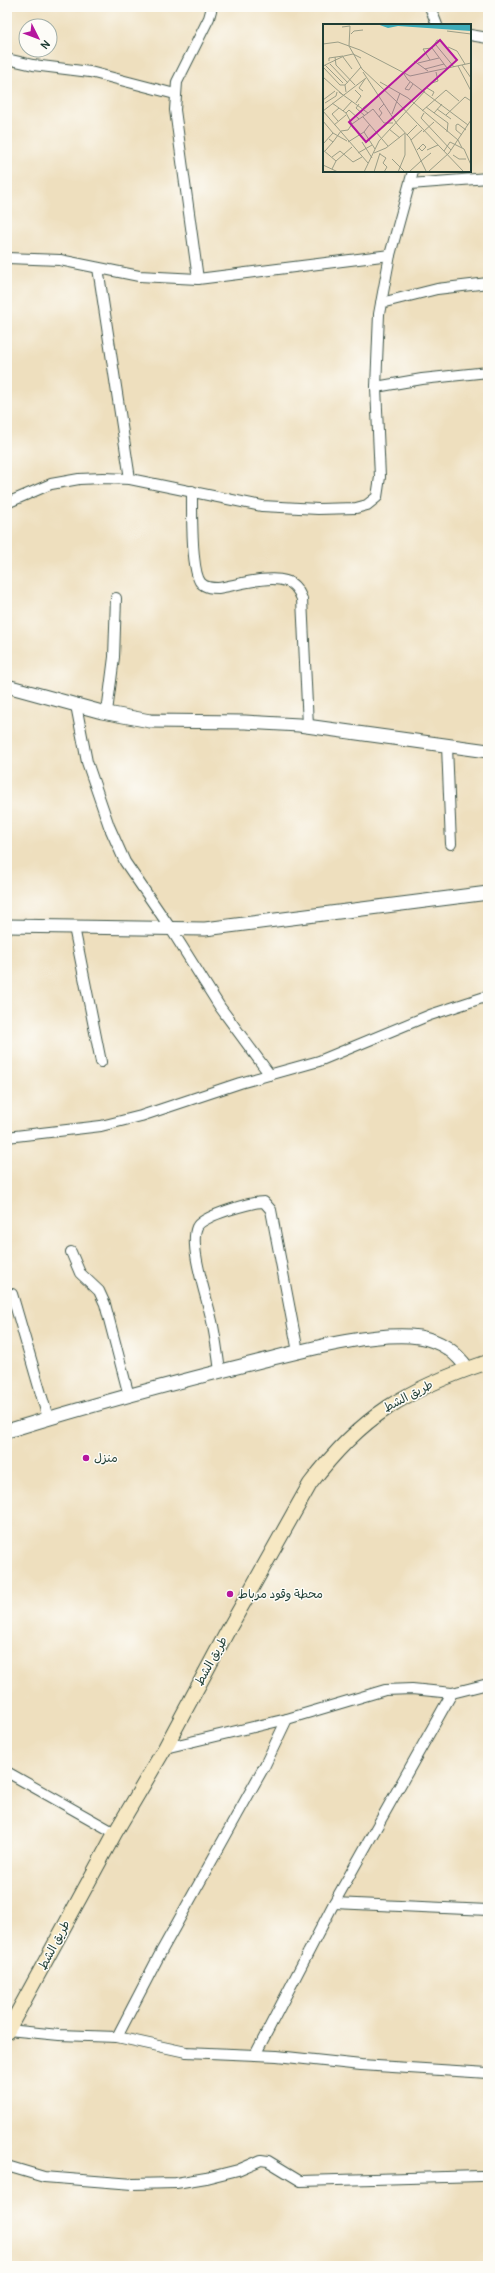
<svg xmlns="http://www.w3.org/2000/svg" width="495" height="2273" font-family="Pangolin,'Playpen Sans Arabic',sans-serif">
  <rect width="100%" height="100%" fill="#fdfcf7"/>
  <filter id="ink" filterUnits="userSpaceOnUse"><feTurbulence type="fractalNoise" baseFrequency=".025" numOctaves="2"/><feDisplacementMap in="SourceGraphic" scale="8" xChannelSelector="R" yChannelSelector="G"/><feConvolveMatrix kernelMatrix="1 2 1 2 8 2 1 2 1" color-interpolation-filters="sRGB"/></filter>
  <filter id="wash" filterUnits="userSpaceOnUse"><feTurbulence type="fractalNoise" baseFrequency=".012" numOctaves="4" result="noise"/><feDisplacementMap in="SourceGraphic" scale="16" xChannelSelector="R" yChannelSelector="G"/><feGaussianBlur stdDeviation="0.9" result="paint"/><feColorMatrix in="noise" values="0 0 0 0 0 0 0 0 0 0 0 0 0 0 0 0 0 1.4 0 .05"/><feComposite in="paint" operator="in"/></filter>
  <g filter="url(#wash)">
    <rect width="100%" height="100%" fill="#eedfbe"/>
  </g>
  <g filter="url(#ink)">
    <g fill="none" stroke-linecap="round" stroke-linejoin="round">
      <defs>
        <g id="minor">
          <polyline points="430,7 437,25"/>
          <polyline points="470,35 488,38"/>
          <polyline points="7,59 33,65 90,72 175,94"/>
          <polyline points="410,184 488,178"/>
          <polyline points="7,258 60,260 139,276 198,279 390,255"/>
          <polyline points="98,268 130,479"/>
          <polyline points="198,279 175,110 177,82 209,18 212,7"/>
          <polyline points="381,303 437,289 488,283"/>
          <polyline points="376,387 379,314 390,255 413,171"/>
          <path d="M192 491C192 509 191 572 201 583 206 588 212 588 218 588 237 585 268 575 286 581 294 583 299 591 302 599L308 726"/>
          <polyline points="7,503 51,484 79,479 103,478 130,479 262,506 318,509 356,508 367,505 377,497 380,477 376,387 422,379 488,372"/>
          <polyline points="76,705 87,762 109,826 125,862 171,929 220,1007 270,1075"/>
          <polyline points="107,712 114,657 116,598"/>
          <polyline points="447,746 451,844"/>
          <polyline points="74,927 101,1062"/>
          <polyline points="7,1137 101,1126 141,1116 240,1083 319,1061 430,1015 488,996"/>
          <polyline points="71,1252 80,1273 99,1291 105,1304 129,1396"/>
          <polyline points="12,1294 48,1418"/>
          <path d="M220 1371C218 1356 216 1341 213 1326 209 1303 188 1247 197 1227 201 1216 252 1202 264 1202L271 1210 298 1352"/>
          <polyline points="165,1748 287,1719 385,1690 412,1689 452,1693 488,1684"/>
          <polyline points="7,1772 115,1833"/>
          <polyline points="334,1903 488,1910"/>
          <polyline points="8,2030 59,2035 117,2037 186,2052 277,2056 361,2065 488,2073"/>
          <polyline points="117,2037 161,1952 265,1765 287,1719"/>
          <polyline points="255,2055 334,1903 452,1693"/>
          <polyline points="7,2166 44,2177 133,2184 176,2183 206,2178 238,2170 261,2160 268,2161 301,2181 481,2176"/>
        </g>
        <g id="tertiary">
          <polyline points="7,686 102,712 150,721 245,722 299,725 488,751"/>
          <polyline points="7,926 205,929 488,893"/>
          <path d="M7 1431C91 1405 176 1382 261 1361 305 1350 375 1331 419 1337 441 1341 455 1351 468 1369"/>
        </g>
        <path id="secondary" d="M7 2032 115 1833 165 1748 226 1634 310 1484C362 1415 407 1389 488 1362"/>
      </defs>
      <use href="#minor" stroke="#3e5549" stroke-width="12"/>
      <use href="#tertiary" stroke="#3e5549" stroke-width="15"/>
      <use href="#secondary" stroke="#3e5549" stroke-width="16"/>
      <use href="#minor" stroke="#fff" stroke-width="10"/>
      <use href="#tertiary" stroke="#fff" stroke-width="13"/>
      <use href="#secondary" stroke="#f7e8c3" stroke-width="14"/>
    </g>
  </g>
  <g fill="#b5179e" stroke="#fdfcf7" stroke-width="1.5">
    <circle cx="86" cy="1458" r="4"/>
    <circle cx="230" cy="1594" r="4"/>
  </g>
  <g text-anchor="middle" stroke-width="3" stroke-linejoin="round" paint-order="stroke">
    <g font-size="12" fill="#1f3d34" stroke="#fdfcf7">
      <text transform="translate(408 1396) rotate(-28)" y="4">طريق الشط</text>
      <text transform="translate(211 1661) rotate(-61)" y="4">طريق الشط</text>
      <text transform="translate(54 1945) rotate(-62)" y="4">طريق الشط</text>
    </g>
    <g font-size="12" fill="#1f3d34" stroke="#fdfcf7" text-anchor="start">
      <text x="94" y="1462">منزل</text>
      <text x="238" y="1598">محطة وقود مرباط</text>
    </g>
  </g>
  <g transform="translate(323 24)">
    <rect width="148" height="148" fill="#eedfbe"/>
    <path d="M54 0H148V7L75 2 65 4Z" fill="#3dacb9"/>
    <path fill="none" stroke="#9b9e87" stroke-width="1" d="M19 3 27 2 26 22 39 45 73 77 141 148M124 7 148 10M28 10 31 7 40 6M0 20 15 18 37 26 87 52 148 39M113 21 131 43M125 23 134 27 142 40M109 24 114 16 118 17M12 33 13 41 32 61M20 33 29 45M107 36 100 25 109 24 124 44M6 37V34L20 32M91 37 105 47M95 39 116 34M7 40 25 59M2 41 20 59M139 41 148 54M0 42 21 32 30 30 38 34M135 42 148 67M0 43 17 61H22L23 68M102 45 121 40M40 48 74 100 87 114 103 147M81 50 85 56 145 101M0 53 20 71M57 58 85 74 135 116 139 124M87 58 82 65 86 66 90 60M109 59 115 57 113 48M22 61 38 43M104 64 111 68 109 72M32 66 38 72 33 79M40 67 36 64 42 55M16 68 45 89 50 85 61 99H70M0 76 12 67M2 79 13 72 14 68M9 79 23 89 29 100M36 80 33 84 42 92M103 83 125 99 124 108M40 84 56 71M114 85 128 95M0 87 45 139M0 87 43 54M20 87 29 77M99 87 123 66 136 77M23 89 26 86 36 95M101 89 98 94 128 126M111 89 119 80M69 90 77 69M123 91 142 73 148 77M40 93 65 122M56 93 59 89 56 85 61 80M0 97 10 109 24 117M15 97 9 90 16 84M11 101 23 91M66 105 77 114M41 108 52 125M100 108 111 98M84 111 94 101M139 111 133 106V101L135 100 143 106M6 115 10 118 18 107 25 106 29 100 45 89M88 116 99 106M25 118 41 108 47 100M39 118 49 134M0 120 10 109M0 126 13 137M94 126 100 120 103 123 99 127 96 124M104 126 115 121M2 127 10 118M121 127 127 118 141 125 148 141M35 129 49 121M51 129 63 124 82 109M57 130 63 134 60 139 64 143 61 148M130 131 136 135H143M9 133 17 127 30 138 39 133M69 135 82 148M98 137 108 129M0 141 15 148M9 145 13 137 29 123M41 148 56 117 102 67M51 148 57 129M75 148 82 131V110M86 148 98 137M105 148 126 129 148 96"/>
    <path fill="#b5179e" fill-opacity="0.15" stroke="#b5179e" stroke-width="2" d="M117 16 134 36 43 118 26 98Z"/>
    <rect width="148" height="148" fill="none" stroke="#1f3d34" stroke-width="2"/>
  </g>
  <rect width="495" height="2273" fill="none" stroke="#fdfcf7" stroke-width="24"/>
  <g transform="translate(38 38) rotate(132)"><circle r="19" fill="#fdfcf7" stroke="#a4b0a9"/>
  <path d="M0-3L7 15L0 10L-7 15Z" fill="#b5179e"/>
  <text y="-6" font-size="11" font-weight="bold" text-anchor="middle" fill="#1f3d34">N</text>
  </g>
</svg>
